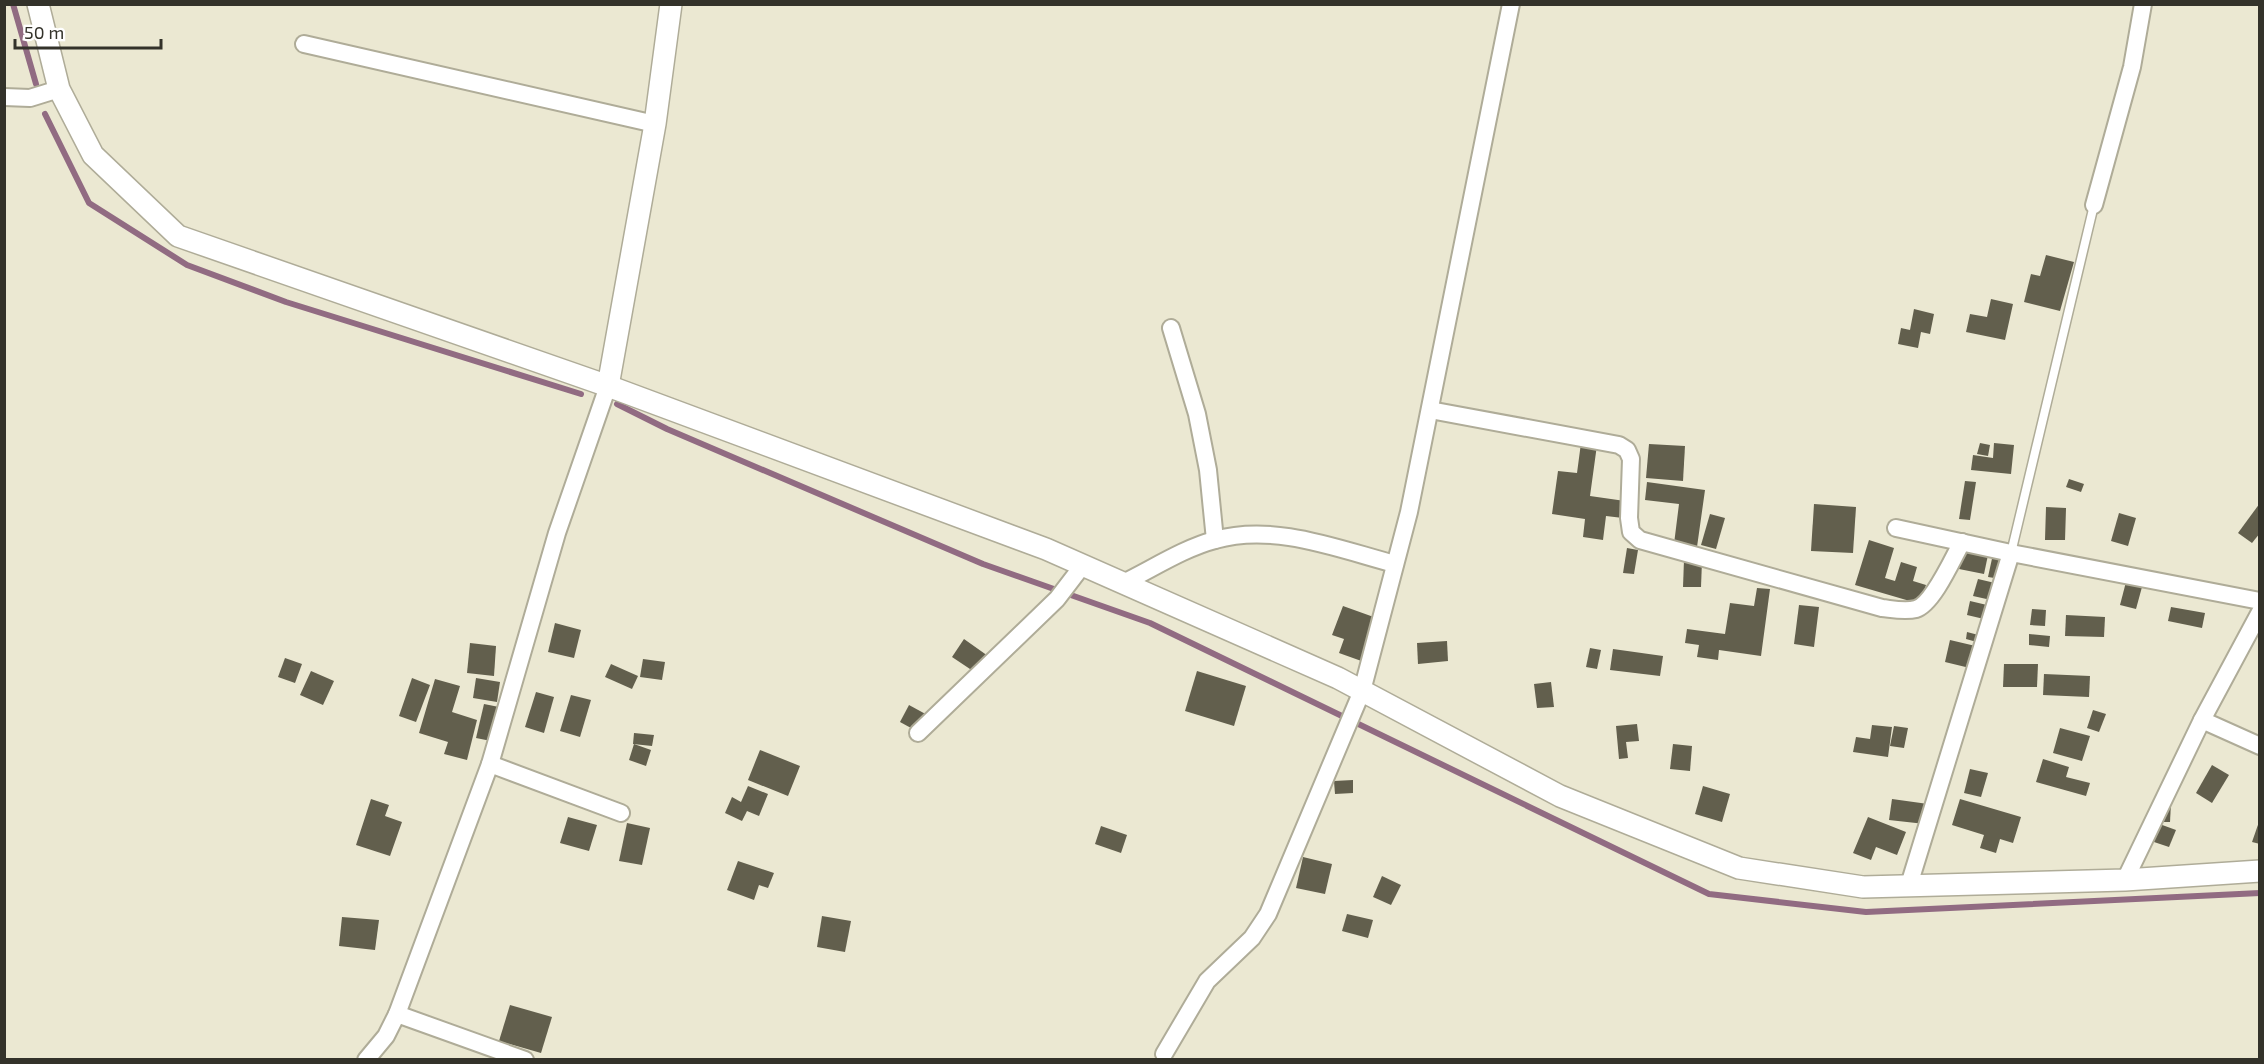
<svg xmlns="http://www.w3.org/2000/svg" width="2264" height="1064" font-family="'Exo 2',sans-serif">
  <rect width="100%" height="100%" fill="#ebe8d2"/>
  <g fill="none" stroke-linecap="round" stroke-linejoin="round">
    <g stroke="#916b82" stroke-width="6">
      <polyline points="13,4 36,84"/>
      <polyline points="45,114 89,203 187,265 286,302 581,394"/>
      <polyline points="617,404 667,429 983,564 1150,623 1709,894 1866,912 2260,893"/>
    </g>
  </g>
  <g fill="#625f4d">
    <polygon points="2046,255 2074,262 2060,311 2024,302 2031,274 2040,276"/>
    <polygon points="1991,299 2013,304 2005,340 1966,332 1970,314 1987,317"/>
    <polygon points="1914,309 1934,314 1930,334 1921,332 1918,348 1898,344 1901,328 1910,330"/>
    <polygon points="1581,443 1597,445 1590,496 1625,501 1623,518 1606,516 1603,540 1583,537 1585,519 1552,514 1558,471 1577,473"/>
    <polygon points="1980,443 1990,445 1988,456 1977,454"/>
    <polygon points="1994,443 2014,445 2011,474 1971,470 1973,455 1993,458"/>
    <polygon points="1649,444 1685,446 1683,481 1646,478"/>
    <polygon points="2069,479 2084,484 2081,492 2066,487"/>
    <polygon points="1965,481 1976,482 1970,520 1959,519"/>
    <polygon points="1647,482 1705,490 1697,547 1674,544 1679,504 1645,500"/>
    <polygon points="2260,503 2260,533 2252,543 2238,533"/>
    <polygon points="1814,504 1856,507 1853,553 1811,551"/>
    <polygon points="2046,507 2066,508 2065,540 2045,540"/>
    <polygon points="2119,513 2136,518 2128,546 2111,541"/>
    <polygon points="1710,514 1725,518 1716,549 1701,545"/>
    <polygon points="1869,540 1894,548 1885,578 1895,581 1901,562 1917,567 1913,581 1926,585 1920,604 1855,585"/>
    <polygon points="1627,548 1638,550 1634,574 1623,573"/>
    <polygon points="1963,550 1988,555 1984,574 1959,569"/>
    <polygon points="1993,554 2005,557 2001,579 1988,577"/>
    <polygon points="1684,560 1702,561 1701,587 1683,587"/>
    <polygon points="1978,579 1995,583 1991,600 1973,596"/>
    <polygon points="2126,582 2142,587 2136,609 2120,605"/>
    <polygon points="1757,588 1770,589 1761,656 1719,650 1718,660 1697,657 1699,645 1685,643 1687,629 1725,634 1730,603 1754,606"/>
    <polygon points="1970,601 1987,605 1984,619 1967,615"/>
    <polygon points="1799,605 1819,607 1814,647 1794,644"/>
    <polygon points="1343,606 1382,620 1367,663 1339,653 1344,639 1332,635"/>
    <polygon points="2171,607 2205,613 2202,628 2168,621"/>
    <polygon points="2032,609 2046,610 2045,626 2030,625"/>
    <polygon points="2066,615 2105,617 2104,637 2065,636"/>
    <polygon points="555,623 581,630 574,658 548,652"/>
    <polygon points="1967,632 1986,637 1984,644 1966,639"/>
    <polygon points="2029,634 2050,636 2049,647 2029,645"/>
    <polygon points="964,639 988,656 976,673 952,657"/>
    <polygon points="1950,640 1984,648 1978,670 1945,662"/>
    <polygon points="1447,641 1448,661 1418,664 1417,643"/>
    <polygon points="470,643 496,646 494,676 467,673"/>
    <polygon points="1590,648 1601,650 1597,669 1586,667"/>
    <polygon points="1613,649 1663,656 1660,676 1610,670"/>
    <polygon points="285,658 302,664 295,683 278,677"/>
    <polygon points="643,659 665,662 662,680 640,677"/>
    <polygon points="611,664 638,676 632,689 605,677"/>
    <polygon points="2004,664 2038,664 2037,687 2003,687"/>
    <polygon points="311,671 334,681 323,705 300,695"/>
    <polygon points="1197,671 1246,686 1234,726 1185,711"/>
    <polygon points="2044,674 2090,676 2089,697 2043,695"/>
    <polygon points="412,678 430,685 416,722 399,716"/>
    <polygon points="476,678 500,682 497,702 473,698"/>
    <polygon points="435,679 460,686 452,712 477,720 467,760 444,754 448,742 419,733"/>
    <polygon points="1551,682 1554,707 1537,708 1534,684"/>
    <polygon points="536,692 554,697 544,733 525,727"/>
    <polygon points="571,695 591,700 580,737 560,731"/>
    <polygon points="484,704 499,707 491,741 476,738"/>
    <polygon points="909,705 931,717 922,734 900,722"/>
    <polygon points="2093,710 2106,714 2099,732 2087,728"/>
    <polygon points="1637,724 1639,741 1626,742 1628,758 1619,759 1616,726"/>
    <polygon points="1872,725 1892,727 1888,757 1853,752 1856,737 1870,739"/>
    <polygon points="1894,726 1908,728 1904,748 1890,746"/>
    <polygon points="2060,728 2090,736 2082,761 2053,753"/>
    <polygon points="634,733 654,735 652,746 633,744"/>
    <polygon points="634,744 651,750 646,766 629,760"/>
    <polygon points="1673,744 1692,746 1690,771 1670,769"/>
    <polygon points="760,750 800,766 788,796 748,780"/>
    <polygon points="2043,759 2069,767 2066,777 2090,783 2086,796 2036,782"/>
    <polygon points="2212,765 2229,775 2212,803 2196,793"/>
    <polygon points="1970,769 1988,773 1981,797 1964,793"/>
    <polygon points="1353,780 1353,793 1335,794 1334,781"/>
    <polygon points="748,786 768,794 759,816 747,811 742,821 725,813 732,797 741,802"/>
    <polygon points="1703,786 1730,794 1722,822 1695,814"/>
    <polygon points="371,799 389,805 385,816 402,822 390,856 356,845"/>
    <polygon points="1892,799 1928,804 1925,824 1889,820"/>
    <polygon points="1960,799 2021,817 2013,843 2000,839 1996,853 1980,848 1984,835 1952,825"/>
    <polygon points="2156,802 2171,803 2170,822 2155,822"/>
    <polygon points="568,817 597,825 589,851 560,843"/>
    <polygon points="1868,817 1906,832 1897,855 1876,847 1871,860 1853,853"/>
    <polygon points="2260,819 2260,844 2252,842"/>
    <polygon points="2154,822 2176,830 2169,847 2148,840"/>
    <polygon points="627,823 650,828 642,865 619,861"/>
    <polygon points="1101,826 1127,835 1121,853 1095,844"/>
    <polygon points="1303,857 1332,864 1325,894 1296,888"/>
    <polygon points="738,861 774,873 768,888 759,885 754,900 727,890"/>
    <polygon points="1382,876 1401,885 1391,905 1373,897"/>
    <polygon points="1347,914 1373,920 1368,938 1342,931"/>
    <polygon points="822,916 851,921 845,952 817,947"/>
    <polygon points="342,917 379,920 375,950 339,946"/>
    <polygon points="510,1005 552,1017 541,1053 499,1041"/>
  </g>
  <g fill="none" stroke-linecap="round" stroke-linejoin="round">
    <defs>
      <polyline id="service" points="2011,553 2094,205"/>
      <g id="minor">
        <polyline points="304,44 655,124"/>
        <polyline points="4,97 30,98 59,89"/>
        <polyline points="2094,205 2132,67 2143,4"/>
        <polyline points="1171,328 1197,414 1208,470 1215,540"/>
        <path d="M1430 410 1619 445 1627 450 1631 459 1629 518 1631 532 1640 540 1882 608C1892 609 1905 612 1916 609 1933 604 1953 558 1962 542"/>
        <polyline points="1896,528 2011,553 2260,601"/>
        <path d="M1123 583C1152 569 1184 548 1215 540 1274 523 1338 549 1395 564"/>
        <polyline points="2202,720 2260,746"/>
        <polyline points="918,733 1057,599 1083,565"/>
        <polyline points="490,764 621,813"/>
        <polyline points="2125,880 2202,720 2260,612"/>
        <polyline points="1909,885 2011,553"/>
        <polyline points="397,1014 525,1060"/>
        <polyline points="1164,1054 1207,981 1252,938 1268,914 1362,691 1409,512 1511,4"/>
        <polyline points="366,1060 386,1036 397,1014 490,764 557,533 608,386"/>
      </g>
      <g id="tertiary">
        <polyline points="38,4 59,89 93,155 178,236 608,386 1046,549 1338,678 1560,796 1739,868 1863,887 2125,880 2260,871"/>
        <polyline points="608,386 655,124 671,4"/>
      </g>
    </defs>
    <use href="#service" stroke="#afac98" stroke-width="11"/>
    <use href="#minor" stroke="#afac98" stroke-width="20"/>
    <use href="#tertiary" stroke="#afac98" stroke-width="24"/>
    <use href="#service" stroke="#fff" stroke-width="8"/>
    <use href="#minor" stroke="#fff" stroke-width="16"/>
    <use href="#tertiary" stroke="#fff" stroke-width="21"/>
  </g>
  <rect width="2264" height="1064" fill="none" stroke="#33322a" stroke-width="12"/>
  <path d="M15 39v9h146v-9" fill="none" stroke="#33322a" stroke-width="3"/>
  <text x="24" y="39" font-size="18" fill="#33322a" stroke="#ffffff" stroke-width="4.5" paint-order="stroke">50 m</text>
</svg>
